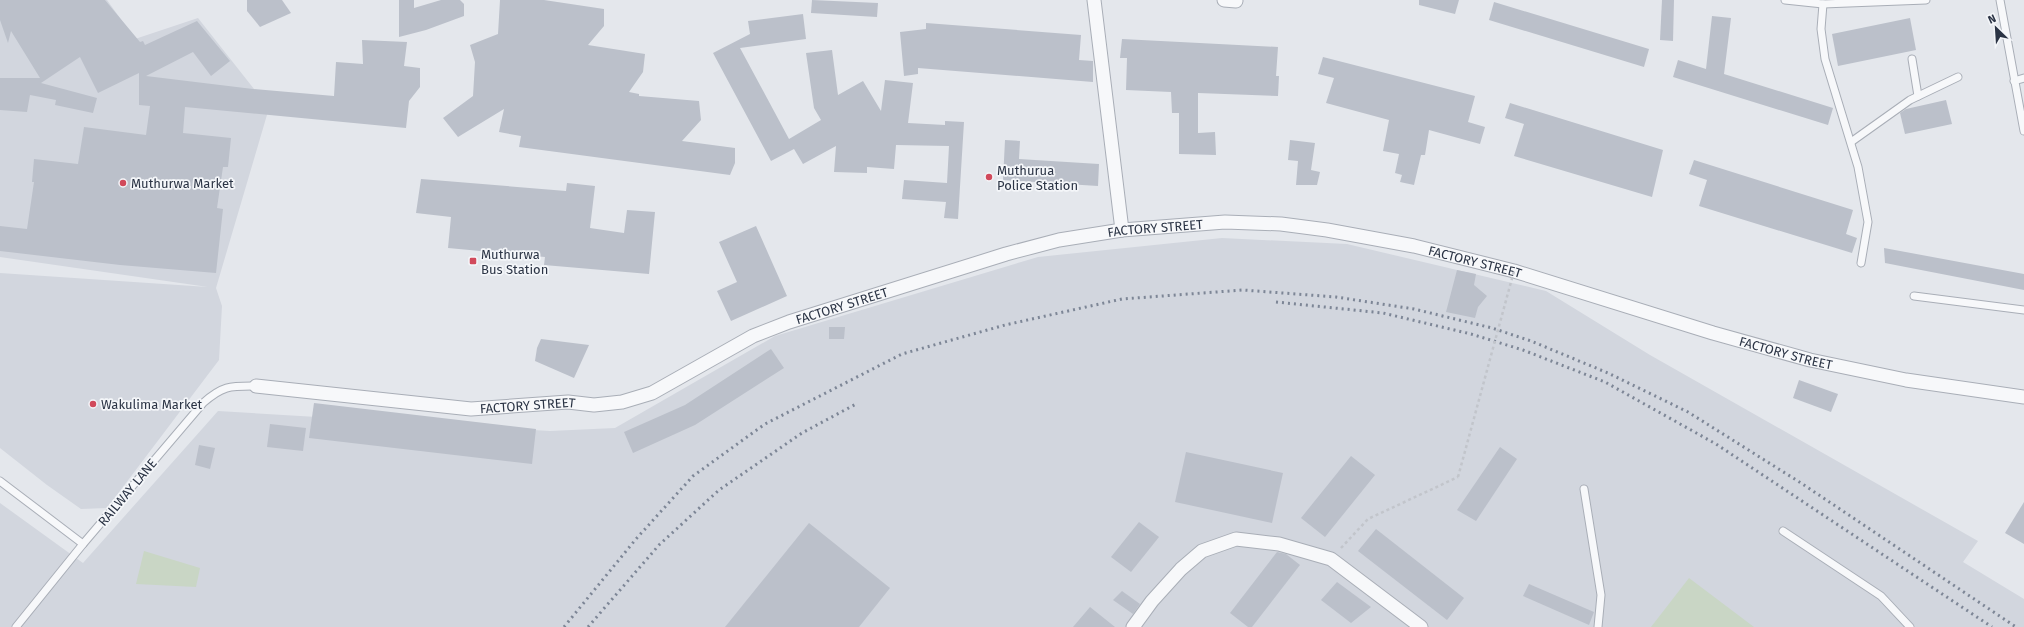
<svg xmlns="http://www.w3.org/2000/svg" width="2024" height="627" font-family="'Fira Sans',sans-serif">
  <rect width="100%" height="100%" fill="#e4e7ec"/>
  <g fill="#d2d6de">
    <polygon points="0,0 107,0 135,39 198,18 269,108 216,288 222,306 219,360 107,508 81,509 47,485 0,448 0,273 208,287 0,257"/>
    <polygon points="1222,238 1347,244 1546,291 1650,355 1978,541 1963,562 2024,599 2024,627 0,627 0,503 83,563 218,411 550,431 615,428 775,336 1038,257"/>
  </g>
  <g fill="#c9d6c5">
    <polygon points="144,551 200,568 196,587 136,584"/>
    <polygon points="1689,578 1754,627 1651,627"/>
  </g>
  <g fill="#bbc0ca">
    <polygon points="0,0 105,0 140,42 143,41 145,45 197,21 230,61 211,76 193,52 146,76 253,89 334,96 336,62 363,64 362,40 407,42 404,66 420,68 420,87 409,101 406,128 185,107 183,133 231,138 228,167 223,167 217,208 223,209 216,273 120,265 0,251 0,226 27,229 34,182 32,182 34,159 78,164 84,127 146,135 150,106 139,105 139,73 98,93 80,57 41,83 97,98 93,113 55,105 56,100 30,95 27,112 0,110 0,78 40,78 11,31 8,43 0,20"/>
    <polygon points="247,0 282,0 291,13 260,27 247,11"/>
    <polygon points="399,0 414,0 414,8 441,0 460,0 464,4 464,16 426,30 399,37"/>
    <polygon points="500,0 544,0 604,9 604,26 588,45 645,54 643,72 629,92 639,94 639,96 699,101 701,120 682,141 735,148 735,163 730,175 519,147 521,136 499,132 504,109 458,137 443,118 473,96 475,62 470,45 498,34"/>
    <polygon points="812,0 878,3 877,17 811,13"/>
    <polygon points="1419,0 1459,0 1455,14 1419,5"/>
    <polygon points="1662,0 1674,0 1673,41 1660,40"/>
    <polygon points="1494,2 1649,49 1644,67 1489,20"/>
    <polygon points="803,14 806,39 740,48 789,139 821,120 814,108 806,53 832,50 838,95 863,81 881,111 885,80 913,83 908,123 945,125 945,121 964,122 958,219 944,218 946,202 902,199 904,180 947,183 949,146 896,145 894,169 867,167 867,173 834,172 836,146 803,164 794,149 771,161 713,53 750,34 748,21"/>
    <polygon points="1712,16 1731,18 1724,74 1833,108 1828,125 1673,77 1678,60 1706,69"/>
    <polygon points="1910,18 1916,50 1838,66 1832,34"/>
    <polygon points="926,23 1081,35 1079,60 1093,61 1093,82 918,68 918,74 904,76 900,32 926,29"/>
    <polygon points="1122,39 1278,47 1276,76 1279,76 1278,96 1198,93 1198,133 1215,132 1216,155 1179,154 1179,113 1172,113 1171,92 1126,90 1127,58 1120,58"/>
    <polygon points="1323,57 1475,96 1468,122 1485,127 1480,144 1429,130 1425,155 1421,155 1414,185 1400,182 1402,175 1395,173 1399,154 1383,151 1389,120 1326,103 1334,78 1318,74"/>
    <polygon points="1946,100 1952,124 1905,134 1900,113 1906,109"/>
    <polygon points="1510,103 1663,150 1652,197 1514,156 1524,124 1505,118"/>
    <polygon points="1005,140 1020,141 1019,159 1099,164 1098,186 1003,180"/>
    <polygon points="1290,140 1315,143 1311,170 1320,172 1317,185 1296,185 1298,161 1288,160"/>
    <polygon points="1694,160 1853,210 1846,234 1857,238 1852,253 1699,206 1707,180 1689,174"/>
    <polygon points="421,179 566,191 567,183 595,186 590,228 624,233 627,210 655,212 649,274 544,265 545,257 448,248 451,217 416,213"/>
    <polygon points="756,226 787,296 731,321 717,291 737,282 719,242"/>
    <polygon points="1884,248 2024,274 2024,290 1885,263"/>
    <polygon points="1457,270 1476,274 1474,285 1487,296 1478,307 1475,318 1446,312"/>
    <polygon points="829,327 845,327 844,339 829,339"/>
    <polygon points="541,339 589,345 574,378 535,361 537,348"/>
    <polygon points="771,349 784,368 695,425 633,453 624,432 685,405"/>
    <polygon points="1799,380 1838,394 1831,412 1793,398"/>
    <polygon points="314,403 536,429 532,464 309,438"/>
    <polygon points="270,424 306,428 303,451 267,447"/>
    <polygon points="199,445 215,448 210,469 195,465"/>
    <polygon points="1500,447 1517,459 1476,521 1457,510"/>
    <polygon points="1186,452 1283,473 1272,523 1175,502"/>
    <polygon points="1351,456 1375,475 1325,537 1301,518"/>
    <polygon points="2024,502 2024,544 2005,533"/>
    <polygon points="1139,522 1159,537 1131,572 1111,557"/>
    <polygon points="809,523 890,588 859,627 725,627"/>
    <polygon points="1376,529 1464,598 1447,620 1358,551"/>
    <polygon points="1277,552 1286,554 1300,565 1252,627 1248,627 1230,613"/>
    <polygon points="1337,582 1371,607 1351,623 1321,600"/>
    <polygon points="1529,584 1594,612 1589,625 1523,596"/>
    <polygon points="1122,591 1140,604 1133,614 1113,600"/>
    <polygon points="1090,607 1115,627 1073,627"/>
  </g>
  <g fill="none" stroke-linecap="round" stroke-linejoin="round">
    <defs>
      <g id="lane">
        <polyline points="1785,0 1823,4 1926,0"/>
        <polyline points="2000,0 2024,131"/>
        <polyline points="1823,4 1821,29 1825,59 1858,167 1868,222 1861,263"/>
        <polyline points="1912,59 1918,96"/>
        <polyline points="2014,81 2024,78"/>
        <polyline points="1851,142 1910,100 1958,77"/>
        <polyline points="1914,296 2024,310"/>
        <polyline points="0,481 83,544"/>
        <polyline points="1584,489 1601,595 1598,627"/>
        <polyline points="1783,531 1881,596 1910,627"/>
        <path d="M16 627 83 544 203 403C223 385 231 386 256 386"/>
      </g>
      <g id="street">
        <polyline points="1094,0 1122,230"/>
        <polyline points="1224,0 1236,1"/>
        <path id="s1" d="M256 386 471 409 568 402 594 405 622 402 652 393 753 336 789 322 1006 254 1059 240 1122 230 1225 222 1281 224 1327 230 1414 246 1514 271 1713 333 1810 360 1906 380 2024 397"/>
        <polyline points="1133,627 1152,601 1181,569 1202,551 1236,539 1279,544 1331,559 1421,627"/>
      </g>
    </defs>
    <use href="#lane" stroke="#a9aeb7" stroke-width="9"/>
    <use href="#street" stroke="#a9aeb7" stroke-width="15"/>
    <polyline stroke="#c2c5cb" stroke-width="2.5" stroke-dasharray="3 3" stroke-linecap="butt" points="1341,548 1368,519 1458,477"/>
    <use href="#lane" stroke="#f7f8fa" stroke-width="7"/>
    <use href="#street" stroke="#f7f8fa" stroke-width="13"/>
    <g stroke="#7d8696" stroke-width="3" stroke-dasharray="2 4" stroke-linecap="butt">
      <polyline points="1276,302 1383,313 1471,334 1523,350 1605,382 1716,444 1992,627"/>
      <polyline points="564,627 636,539 693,476 765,424 902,354 1005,325 1122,299 1243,290 1336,297 1414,309 1492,328 1531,341 1608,373 1688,412 1801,483 2016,627"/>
      <polyline points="588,627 659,545 719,490 802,433 856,404"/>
    </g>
    <polyline stroke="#c2c5cb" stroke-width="2.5" stroke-dasharray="3 3" stroke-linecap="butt" points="1458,477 1514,271"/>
  </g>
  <g fill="#d1495b" stroke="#f4f6f9" stroke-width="1.5">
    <circle cx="989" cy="177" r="4"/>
    <circle cx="123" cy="183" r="4"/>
    <rect x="469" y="257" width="8" height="8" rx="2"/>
    <circle cx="93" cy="404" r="4"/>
  </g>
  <g text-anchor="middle" stroke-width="3.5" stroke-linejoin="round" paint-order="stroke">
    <g font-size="13" fill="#2b3445" stroke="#f4f6f9" text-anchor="start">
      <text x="997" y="175">Muthurua<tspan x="997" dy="15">Police Station</tspan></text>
      <text x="131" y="188">Muthurwa Market</text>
      <text x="481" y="259">Muthurwa<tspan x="481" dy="15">Bus Station</tspan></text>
      <text x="101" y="409">Wakulima Market</text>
    </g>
    <g font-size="13" fill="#2b3445" stroke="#f4f6f9">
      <text dy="5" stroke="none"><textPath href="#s1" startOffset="933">FACTORY STREET</textPath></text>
      <text dy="5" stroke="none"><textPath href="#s1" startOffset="1257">FACTORY STREET</textPath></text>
      <text dy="5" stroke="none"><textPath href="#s1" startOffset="609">FACTORY STREET</textPath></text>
      <text dy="5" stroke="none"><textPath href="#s1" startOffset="1581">FACTORY STREET</textPath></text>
      <text dy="5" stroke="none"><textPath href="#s1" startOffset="273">FACTORY STREET</textPath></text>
      <text transform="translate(127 492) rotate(-50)" y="5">RAILWAY LANE</text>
    </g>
  </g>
  <g transform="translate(1996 28) rotate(335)" stroke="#f4f6f9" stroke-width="3" paint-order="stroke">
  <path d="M0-3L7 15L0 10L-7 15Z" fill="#2b3445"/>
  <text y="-6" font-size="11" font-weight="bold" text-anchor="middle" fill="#2b3445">N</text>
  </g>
</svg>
